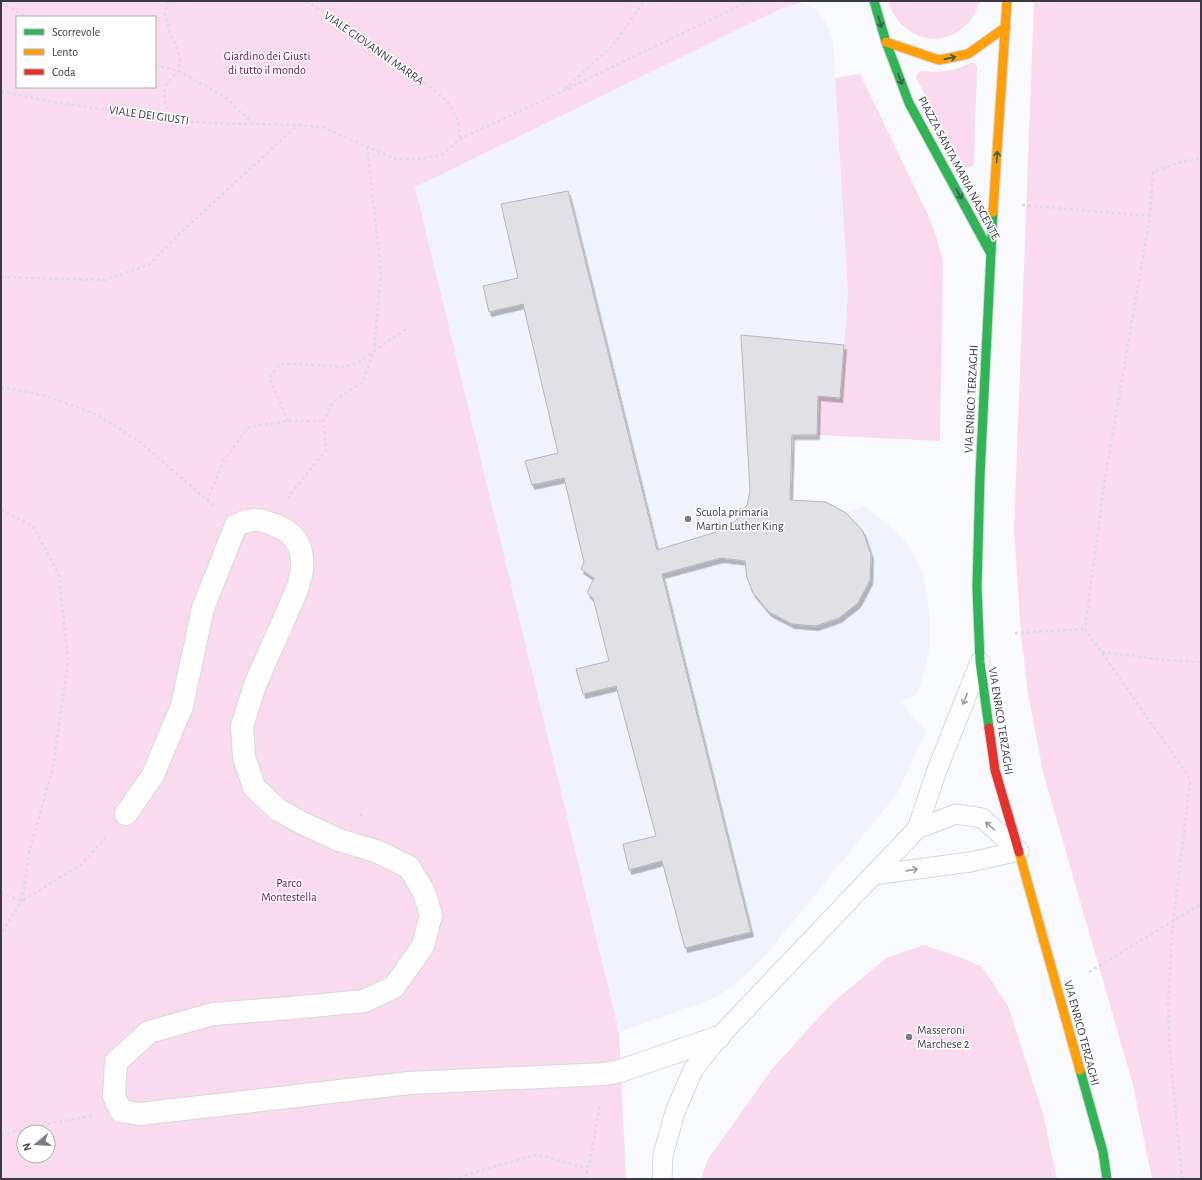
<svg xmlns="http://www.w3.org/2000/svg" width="1202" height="1180" font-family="'Alegreya Sans',sans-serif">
  <defs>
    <filter id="shadow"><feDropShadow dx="2.5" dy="4.5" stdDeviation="0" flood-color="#0004"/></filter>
  </defs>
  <rect width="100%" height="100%" fill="#f9fafd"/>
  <polygon fill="#f0f2fe" points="800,3 816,9 826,23 833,43 848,293 840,398 818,396 817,435 792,435 790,500 826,502 846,513 864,506 890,526 905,541 915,556 924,576 928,600 930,624 930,644 926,666 918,693 901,703 926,731 897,794 765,956 743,978 720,995 702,1003 619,1032 414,187 782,8"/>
  <g fill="#fadaee" fill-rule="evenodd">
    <path d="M1 1H800V3L782 8 415 187 619 1032 626 1179H1ZM17 17H155V87H17ZM24 1132H48V1156H24Z"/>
    <path d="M888 1H980C977 9 973 19 966 25 939 52 898 36 888 1Z"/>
    <polygon points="1034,1 1201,1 1201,1179 1152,1179 1133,1085 1043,772 1028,694 1021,633 1014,530"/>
    <path d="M971 63H974L977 67 974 163 973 166 967 168 963 165 916 78 917 74 921 71C942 73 953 71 971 63Z"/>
    <polygon points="860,74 928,215 936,236 943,261 940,441 817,435 818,396 840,398 848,293 835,78"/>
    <polygon points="924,945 962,958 982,967 1008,1006 1042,1110 1057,1179 701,1179 708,1159 772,1069 831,1004 886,958"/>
  </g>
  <polygon fill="#e1e0e5" stroke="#b7b5ba" filter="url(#shadow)" points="568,191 657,550 716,532 730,526 740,516 747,505 750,491 741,335 844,345 840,398 818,396 817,435 792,435 790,500 826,502 846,513 863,531 871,555 870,580 858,603 839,618 816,626 792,624 769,612 753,593 747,578 745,561 721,558 662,574 751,932 685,948 662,861 629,870 623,844 656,836 616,686 583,694 576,669 609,661 593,598 587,593 594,578 581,569 584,562 564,478 532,485 525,461 558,453 523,304 489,312 483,286 518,278 501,204"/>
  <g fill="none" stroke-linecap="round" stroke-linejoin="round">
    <defs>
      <g id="lane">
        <polyline points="917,829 956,814 982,818 1019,851"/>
        <polyline points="873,875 970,862 1019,851"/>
        <polyline points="662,1179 663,1155 675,1112 693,1070 719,1037 917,829 937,770 980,662"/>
      </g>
      <path id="street" d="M126 814 153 775 182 706 203 608 236 525C255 518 258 518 277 526 307 538 306 566 296 592L255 685 242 726 244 757 254 787 277 809 302 823 339 840 376 851 409 867 424 892 431 915 423 946 394 987 364 1001 292 1008 213 1014 149 1032 116 1062 114 1096 121 1111 140 1114 409 1083 605 1074 620 1071 719 1037"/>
      <g id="fast">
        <polyline points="874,1 886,42 909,103 990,252"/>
        <polyline points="989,728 980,662 977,587 980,476 993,212"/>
        <polyline points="1080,1070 1103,1152 1107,1179"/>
      </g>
      <g id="slow">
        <polyline points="886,42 939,60 968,54 1006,27"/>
        <polyline points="993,212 1007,1"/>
        <polyline points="1019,852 1080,1070"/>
      </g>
      <polyline id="jam" points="989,728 995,770 1019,852"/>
    </defs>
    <use href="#lane" stroke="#d7d8df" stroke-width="21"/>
    <use href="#street" stroke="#d7d8df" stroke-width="24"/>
    <use href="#fast" stroke="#d7d8df" stroke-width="11"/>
    <use href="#slow" stroke="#d7d8df" stroke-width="11"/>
    <use href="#jam" stroke="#d7d8df" stroke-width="11"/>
    <g stroke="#dcdcde" stroke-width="2.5" stroke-dasharray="3 3" stroke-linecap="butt">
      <path d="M168 1 165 13 170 34 177 48 180 59 179 71C158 89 164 95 169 119"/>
      <polyline points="306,1 407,68 447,101 458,120 460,139"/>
      <polyline points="1,2 27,17"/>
      <polyline points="155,65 179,71 225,97 254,124"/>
      <polyline points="565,89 613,45 644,1"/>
      <polyline points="1,91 47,101 169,119 208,123 298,125 322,127 396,159 422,159 443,154 460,139 561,92 749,1"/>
      <polyline points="1022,205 1150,216"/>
      <polyline points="1,277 105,280 150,264 178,235 298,125"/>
      <polyline points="1,387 43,395 98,415 140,442 214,506"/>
      <polyline points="288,421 269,378 280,364 299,364 342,367 356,364 374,351 381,272 367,147"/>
      <polyline points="289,499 289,496 326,450 324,421 333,402 362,382 374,351 409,327"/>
      <polyline points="207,501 225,458 249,427 288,421 324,421"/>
      <polyline points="1,510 33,526 59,575 68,661 53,767 29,853 22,901 1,933"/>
      <polyline points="1015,633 1085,629"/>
      <polyline points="1102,652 1166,660 1201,662"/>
      <polyline points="361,816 362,809"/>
      <polyline points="1,893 22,901 82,864 108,835"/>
      <polyline points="1089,972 1201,904"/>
      <polyline points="1,1135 52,1123 92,1116"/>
      <polyline points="453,1179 533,1155 544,1156 581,1167 588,1166 590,1162 600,1103"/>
      <polyline points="585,1179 588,1166"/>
      <polyline points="1182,1179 1170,1051 1168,1004 1173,922 1190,784 1187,774 1085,629 1104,485 1150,216 1153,172 1177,163 1201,158"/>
    </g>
    <use href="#lane" stroke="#fefeff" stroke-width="19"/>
    <use href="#street" stroke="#fefeff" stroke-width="22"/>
    <use href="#fast" stroke="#30b455" stroke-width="9"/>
    <use href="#slow" stroke="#ff9f0a" stroke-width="9"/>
    <use href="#jam" stroke="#e5322d" stroke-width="9"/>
  </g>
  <defs><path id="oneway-shaft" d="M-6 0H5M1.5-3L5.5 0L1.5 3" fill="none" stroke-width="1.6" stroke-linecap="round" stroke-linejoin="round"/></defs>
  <g stroke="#365f48">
    <use href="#oneway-shaft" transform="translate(880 22) rotate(74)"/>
    <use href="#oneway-shaft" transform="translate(950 58) rotate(-13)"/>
    <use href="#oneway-shaft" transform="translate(900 79) rotate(69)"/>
    <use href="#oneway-shaft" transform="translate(997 157) rotate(-86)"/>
    <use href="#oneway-shaft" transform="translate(959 194) rotate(61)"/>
  </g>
  <g stroke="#9c9ca1">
    <use href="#oneway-shaft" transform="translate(965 699) rotate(112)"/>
    <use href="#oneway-shaft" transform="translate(990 826) rotate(-139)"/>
    <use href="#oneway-shaft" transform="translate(912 870) rotate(-8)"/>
  </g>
  <g fill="#7c7d84" stroke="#fff" stroke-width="1.5">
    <circle cx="688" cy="519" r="4"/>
    <circle cx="909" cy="1037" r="4"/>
  </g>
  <g text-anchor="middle" stroke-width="3" stroke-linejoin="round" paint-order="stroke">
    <g font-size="12" fill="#393a43" stroke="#fff">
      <text transform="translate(374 48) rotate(35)" y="4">VIALE GIOVANNI MARRA</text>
      <text transform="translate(149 115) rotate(8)" y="4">VIALE DEI GIUSTI</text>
      <text transform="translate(959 168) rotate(62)" y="4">PIAZZA SANTA MARIA NASCENTE</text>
      <text transform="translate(971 399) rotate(-87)" y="4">VIA ENRICO TERZAGHI</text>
      <text transform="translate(1001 721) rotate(81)" y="4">VIA ENRICO TERZAGHI</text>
      <text transform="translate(1082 1033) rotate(75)" y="4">VIA ENRICO TERZAGHI</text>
    </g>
    <g font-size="12" fill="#740957" stroke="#fff">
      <text x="267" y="60">Giardino dei Giusti<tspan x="267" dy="14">di tutto il mondo</tspan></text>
      <text x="289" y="887">Parco<tspan x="289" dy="14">Montestella</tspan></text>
    </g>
    <g font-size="12" fill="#393a43" stroke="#fff" text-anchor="start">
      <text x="696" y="516">Scuola primaria<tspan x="696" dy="14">Martin Luther King</tspan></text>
      <text x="917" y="1034">Masseroni<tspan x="917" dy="14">Marchese 2</tspan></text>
    </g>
  </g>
  <rect width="1202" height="1180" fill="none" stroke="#393a43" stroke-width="4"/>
  <rect x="16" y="16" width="140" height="72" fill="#ffffff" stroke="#b0b0b4"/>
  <rect x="24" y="29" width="20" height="6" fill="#30b455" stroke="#b0b0b4"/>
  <text x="52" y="36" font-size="12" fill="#393a43">Scorrevole</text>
  <rect x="24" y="49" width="20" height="6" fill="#ff9f0a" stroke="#b0b0b4"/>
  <text x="52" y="56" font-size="12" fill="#393a43">Lento</text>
  <rect x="24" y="69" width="20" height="6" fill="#e5322d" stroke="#b0b0b4"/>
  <text x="52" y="76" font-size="12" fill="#393a43">Coda</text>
  <g transform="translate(36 1144) rotate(252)"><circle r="19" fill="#ffffff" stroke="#b0b0b4"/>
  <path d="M0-3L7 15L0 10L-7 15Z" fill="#7c7d84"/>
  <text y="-6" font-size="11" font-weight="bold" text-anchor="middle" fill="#393a43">N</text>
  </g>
</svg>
